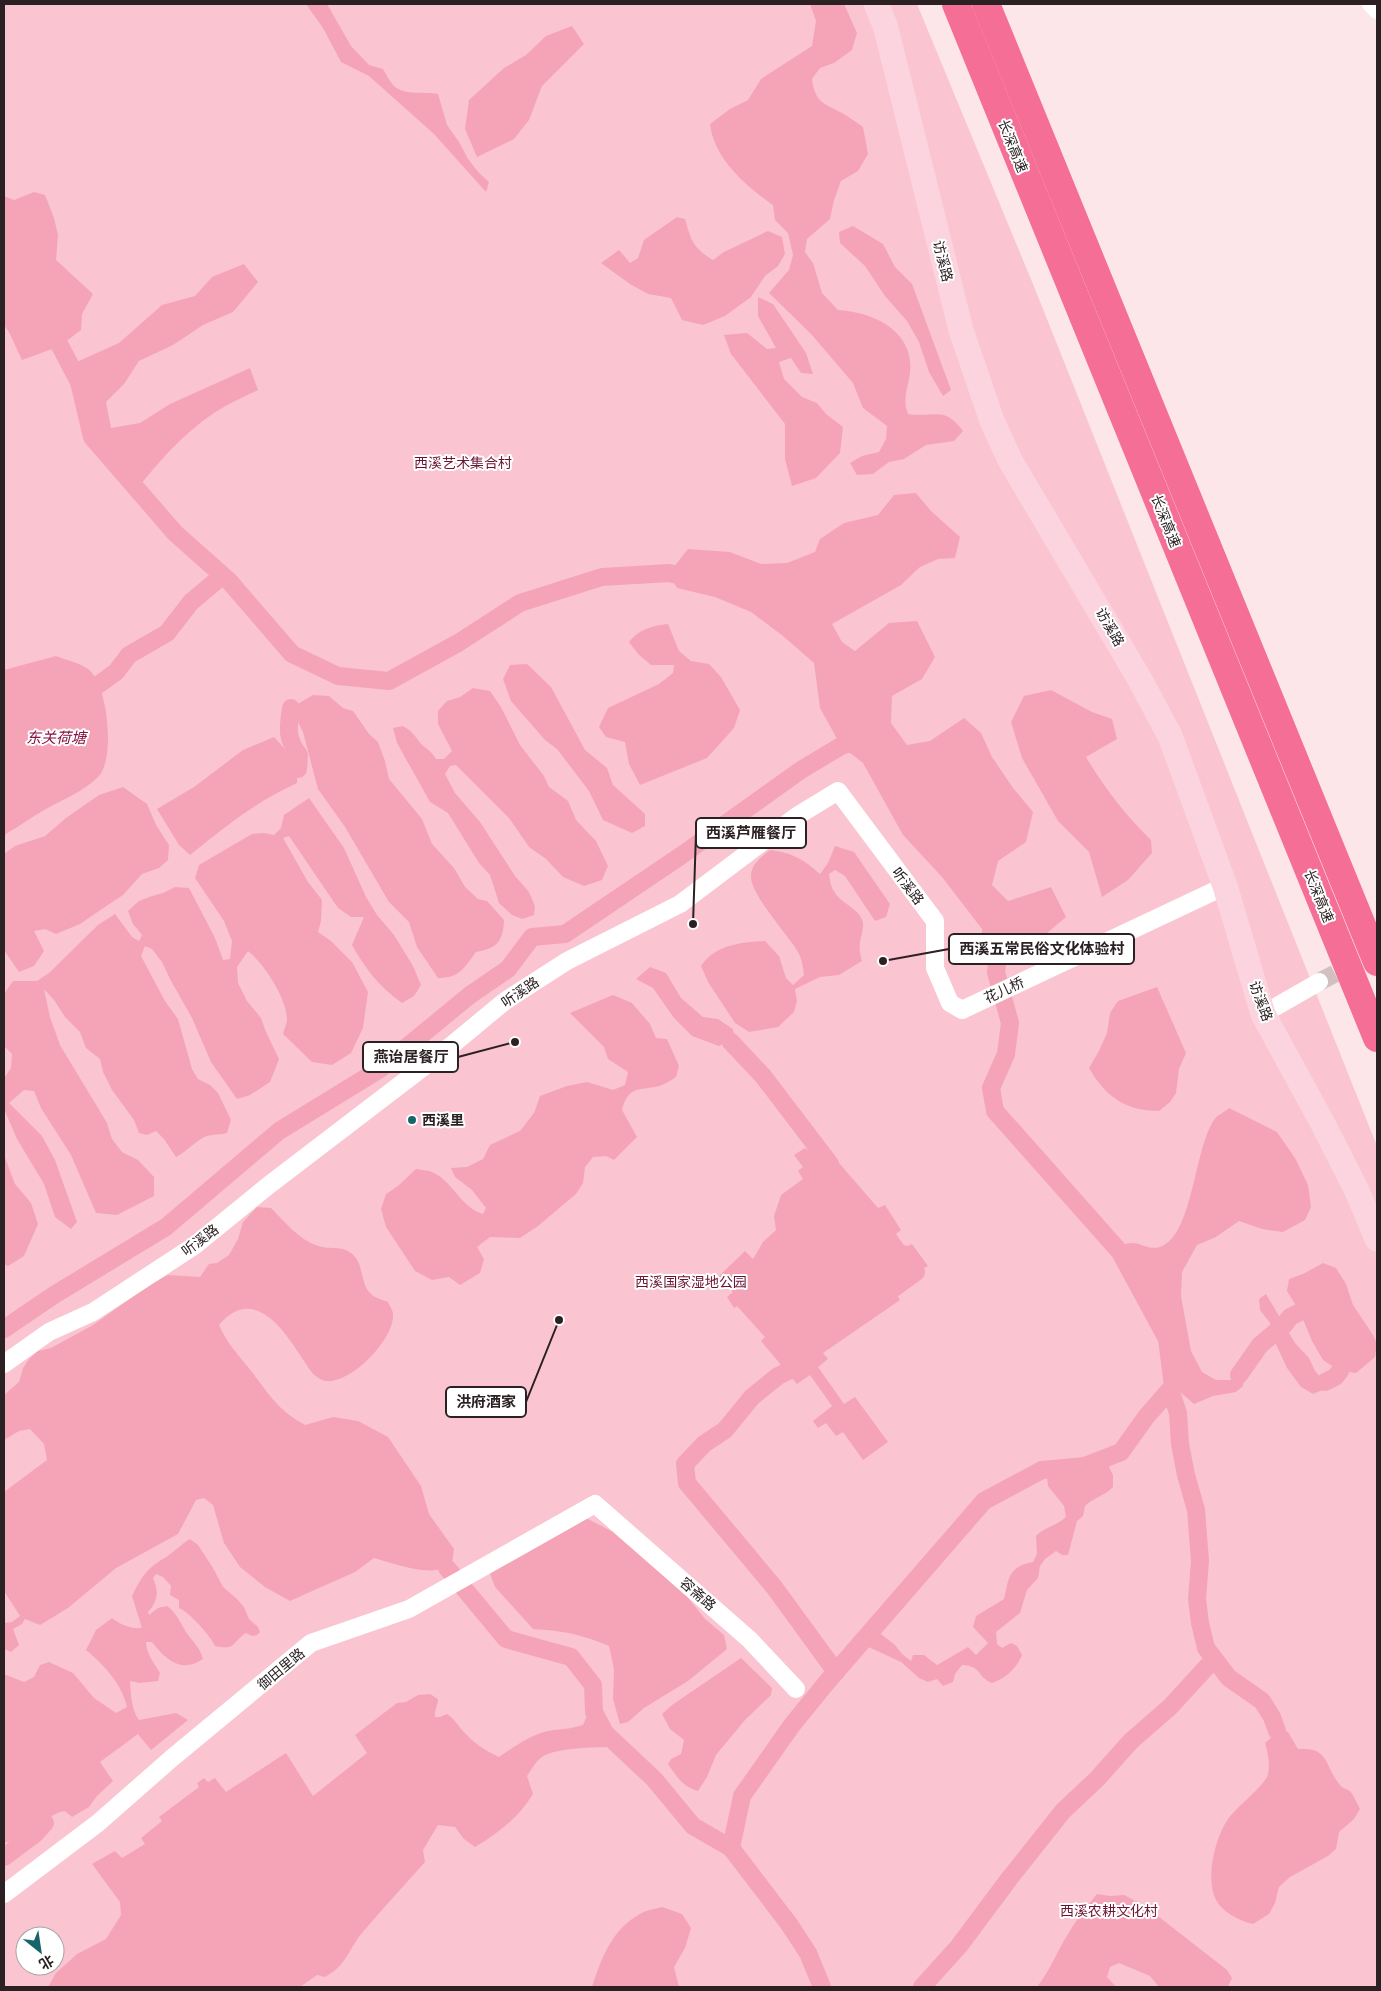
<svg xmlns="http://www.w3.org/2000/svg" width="1381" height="1991" font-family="Montserrat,'Noto Sans SC',sans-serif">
  <rect width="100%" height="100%" fill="#fce6ea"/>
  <path fill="#fac5d0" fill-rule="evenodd" d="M4 4H917L1035 289 1377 1146V1987H4ZM25 1936H55V1966H25Z"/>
  <g fill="#f5a4b7">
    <path d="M306 4H327L351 46 369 65 383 69C386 74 390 82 394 86 405 96 424 91 438 94L447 125 459 142 468 159 479 173 489 182 486 192 434 134 369 76 341 62 323 28Z"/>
    <path d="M810 4H844L857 33 852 50 834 63 820 68 812 79C815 102 823 103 842 113 849 117 856 122 863 127L868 154 858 171 841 181 834 200 830 219 807 239 805 252 813 263 822 293 838 310C873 312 915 331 910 373 908 389 902 398 908 414 935 418 944 405 963 431L954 441 926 445 904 459 889 462 873 474 857 475 850 463 862 456 879 452 886 439 887 426 863 408 853 383 811 334 769 293 789 270 793 255 788 233 775 220 773 205C746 186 714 159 710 124L730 109 748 100 761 79 812 46 816 21Z"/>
    <polygon points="572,26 584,44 542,86 529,120 514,139 477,157 465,129 469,100 504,68 526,55 546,36"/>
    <polygon points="34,192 45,195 54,218 58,235 56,260 93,294 82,314 81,330 60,346 22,360 9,332 4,325 4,196 14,200"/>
    <path d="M677 217 685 219C691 240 693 248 713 260L724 252 768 231 782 237 785 254 778 266 765 276 751 297 725 316 703 325 682 320 671 298 648 294 630 284 601 263 619 250 630 263 638 258 644 240Z"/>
    <polygon points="853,226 883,244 895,267 912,284 951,390 943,396 929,372 919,342 907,321 885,296 865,266 840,243 839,232"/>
    <path d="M244 264 258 282 233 312 203 325 173 345 139 361 124 384 106 402 111 428 140 423 170 404 250 368 258 390C244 397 227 404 214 413 184 433 159 461 137 489L92 437 79 382 70 365 119 343 162 305 195 296 212 277Z"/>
    <polygon points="758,297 773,304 806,353 813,374 801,373 791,358 779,362 784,379 802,397 817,403 826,414 843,427 840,453 816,478 792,486 785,459 785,424 731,354 724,335 747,333 767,349 776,348 758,316"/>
    <polygon points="916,493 931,511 960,537 955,558 938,559 920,567 901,585 832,624 842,642 855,651 889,623 917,621 935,657 922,679 892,696 891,723 907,745 930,741 964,718 981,733 992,757 1013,788 1033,812 1026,842 998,861 992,885 1008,901 1051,887 1066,917 1039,940 997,962 981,957 982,929 942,877 903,835 863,763 841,746 820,708 814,663 783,636 751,612 715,597 677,588 669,573 688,549 730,552 761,564 787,563 815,552 820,539 844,523 878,515 894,495"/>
    <path d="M668 624 679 651 691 661 709 664 721 677 740 710 734 728 707 758 640 785 629 764 625 742 606 737 599 727 608 708 659 684 673 673 674 665H651L638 654 629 642C639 629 652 626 668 624Z"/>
    <path d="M56 656C66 660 80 663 88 669 108 683 116 760 98 777 84 791 64 799 46 809 32 817 18 827 4 835V670Z"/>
    <polygon points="527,664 551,687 585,750 607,768 613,785 645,814 645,826 632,833 603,820 589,791 557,749 545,740 511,701 503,679 510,665"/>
    <path d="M473 688 490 691 501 707 520 745 544 776 549 787 568 801 576 820 596 841 608 866 602 880 584 886 563 877 546 859 529 847 509 818 456 765 450 766 445 774 455 793 480 822 515 876 529 892 535 906 534 915 522 919 512 915 499 903 490 875 479 863 448 813 430 802 397 743 393 728 403 726C412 731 415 736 421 744 427 749 432 752 436 759H444L452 751 438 724V711L447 701 460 697Z"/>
    <path d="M1051 690 1092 712 1112 719 1117 739 1086 757C1104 787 1125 815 1151 840L1152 853 1128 880 1102 897 1089 852 1058 821 1022 758 1011 722 1024 696Z"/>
    <path d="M313 695 329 696 343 708 353 711 369 734 378 742 385 761 389 779 422 819 432 844 454 868 465 887 478 899 487 901 504 920C503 942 497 948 476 952 464 968 460 978 438 978L417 947 409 922 389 902 345 827 318 789 303 732 291 708Z"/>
    <path d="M274 737C288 752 298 762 297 783 254 803 227 825 190 855L179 845 157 809 194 787 243 750Z"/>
    <polygon points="123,787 147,804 156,825 169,845 168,860 159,868 142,874 123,895 96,913 80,924 56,934 45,929 34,931 44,951 34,966 19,972 4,950 4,854 15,846 45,836 66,818 99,795"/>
    <path d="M309 798 344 848 366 897 377 915 394 935 413 966 421 985 414 996 402 1003C379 987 365 968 352 945L364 917H351L338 908 289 836 283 838 308 882 322 900 321 921 318 932 331 941 352 962 368 992 363 1028 351 1053 332 1065 312 1062 283 1034C284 1029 287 1024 287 1019 286 997 264 964 248 951L237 967 238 983 247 1001 261 1018 266 1032 279 1059 270 1082 250 1095 237 1099 211 1062 192 1018 170 979 162 962 152 949 145 946 141 956 165 1001 178 1019 192 1069 198 1079 210 1085 218 1093 231 1120 227 1133C221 1135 214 1134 207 1136 199 1138 186 1152 176 1157L164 1139 156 1131 147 1135 139 1133 134 1120 112 1090 103 1072 100 1059 86 1048 80 1032 65 1017 54 1000 44 989 50 1017 60 1045 107 1123 112 1139 122 1152 138 1160 154 1177V1196L117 1215 96 1213 71 1155 41 1108 34 1091 24 1090 9 1103 42 1136 55 1160 77 1222 71 1229 55 1217 44 1184 17 1139 4 1109V1078L11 1068 12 1054 4 1046V994L13 981H37L49 973 98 925 115 914 132 937 139 941 142 935 133 924 128 911 139 901 152 896 163 893 175 887 189 888 215 938 223 960 230 959 232 941 224 921 195 878 199 865 252 834 264 833 274 835 281 828 284 815Z"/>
    <path d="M835 846 854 852 890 904 886 917 875 921 845 876 835 870 829 874C831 906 859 903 863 923 864 928 861 936 860 942 859 949 860 955 862 961L839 975 820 977 795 989 797 1001 794 1012 778 1027 749 1032 735 1023 708 982 701 966C715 945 741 942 765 941L779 956 786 978 793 985 804 975C803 967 802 959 798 952 788 935 751 895 751 877 751 864 761 857 770 850 793 853 803 859 820 874L828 863Z"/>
    <polygon points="650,967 666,973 681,998 703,1017 718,1019 733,1029 734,1038 719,1046 692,1036 674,1018 653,988 636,979"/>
    <path d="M1157 987 1186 1053 1179 1069 1176 1093 1170 1102 1159 1111C1125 1111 1105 1096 1089 1068L1099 1051 1107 1033 1110 1013 1118 1001Z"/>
    <path d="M613 995 632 1003 650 1024 656 1038 667 1039 679 1066 676 1077C671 1080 667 1083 662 1085 641 1092 629 1083 622 1110L637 1137 614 1160 606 1156 593 1157 585 1167 583 1183 576 1194 538 1226 520 1238 490 1237 477 1247 484 1259 480 1273 460 1285 449 1277 432 1280 415 1271 386 1227 381 1209 386 1194 398 1186 416 1169C421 1170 427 1170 432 1172 453 1181 460 1207 483 1214L486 1208 472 1190 455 1177 451 1168 467 1167 483 1159 490 1145 520 1131 534 1113 540 1096 567 1086 587 1082 613 1090 625 1085 628 1072 608 1059 604 1047 570 1013Z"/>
    <path d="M1229 1108 1277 1132 1295 1158 1308 1185 1311 1207 1305 1220 1283 1232 1262 1229 1239 1221 1216 1237 1197 1245 1182 1272 1181 1296 1191 1351 1202 1372 1216 1380H1230L1239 1375 1243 1379V1386L1236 1392 1213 1396 1194 1404 1173 1386 1167 1339 1114 1246C1120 1245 1128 1243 1134 1243 1142 1244 1150 1250 1160 1247 1193 1236 1194 1149 1214 1120 1217 1115 1225 1112 1229 1108Z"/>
    <polygon points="820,1141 878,1208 885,1205 901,1230 896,1234 905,1247 912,1244 928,1266 916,1272 910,1277 913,1285 897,1295 900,1300 823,1353 828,1359 818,1367 844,1404 855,1397 888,1442 863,1460 843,1432 836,1436 826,1423 818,1428 813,1421 832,1406 810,1375 797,1384 761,1341 765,1337 737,1306 734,1308 727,1297 733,1292 716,1279 745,1251 753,1259 763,1242 776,1230 774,1216 781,1195 803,1179 798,1171 803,1167 794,1155 805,1148 807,1150"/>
    <polygon points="4,1155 15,1184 31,1203 38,1224 24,1256 8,1266 4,1264"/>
    <path d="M257 1207 271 1208C286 1223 298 1239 318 1246 329 1250 340 1245 351 1253 365 1263 359 1283 371 1294 375 1298 383 1300 388 1302 390 1306 394 1312 393 1316 393 1340 351 1384 326 1381 314 1379 308 1367 302 1358 283 1328 253 1285 219 1325 227 1343 236 1352 248 1367 269 1393 274 1407 305 1425L333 1417 358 1421 388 1437 421 1486 429 1514 454 1549 452 1564C432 1579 396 1564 374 1558L355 1572 290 1601 265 1587 240 1567 224 1543 213 1505 204 1498 196 1500 178 1534 116 1568 68 1608 40 1625 25 1619 22 1624 13 1629 19 1645 11 1652 4 1649V1623L12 1622 20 1616 4 1591V1492L47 1460 44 1444 30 1429 19 1431 4 1440V1395L19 1382 23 1368 29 1359 38 1351 51 1348 93 1325 151 1284 168 1275 200 1277 209 1264 217 1263 229 1255 238 1239 243 1222Z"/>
    <polygon points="1323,1263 1336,1268 1346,1284 1353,1305 1373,1335 1377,1344 1375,1357 1356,1373 1340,1371 1323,1360 1312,1341 1300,1312 1287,1291 1289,1279 1303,1274"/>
    <polygon points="1266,1294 1295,1343 1309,1358 1315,1371 1329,1387 1313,1394 1301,1387 1287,1368 1274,1340 1270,1323 1260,1310 1259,1299"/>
    <path d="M1113 1455 1109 1467 1113 1475V1487C1105 1496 1094 1497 1085 1506L1083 1516 1077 1521 1068 1555H1062L1056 1551 1045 1559 1040 1566 1038 1578 1027 1590 1020 1613 996 1632 997 1644 1002 1648 1011 1643 1017 1646 1022 1655C1017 1668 1005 1679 992 1683 976 1676 982 1666 962 1665L955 1674 953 1682 943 1686 937 1679 928 1682 919 1678 901 1662 860 1643 873 1628 895 1645 902 1654 911 1661 913 1655H924L937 1665 968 1647 976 1655 988 1643 973 1627 976 1616 1004 1599C1009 1577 1008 1567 1033 1562L1037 1554 1036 1536C1045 1527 1056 1526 1066 1517L1064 1506 1048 1486 1046 1469 1084 1466Z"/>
    <path d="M586 1518 613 1532 686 1595 705 1619 724 1635 727 1649 688 1681 644 1708 628 1722 620 1724 613 1699 614 1669 609 1646C581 1634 563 1631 533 1629L495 1587 489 1571Z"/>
    <path d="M190 1539 198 1545 213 1568 223 1587 237 1599 244 1607 249 1619 258 1627 260 1632 257 1635 252 1636 246 1633C232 1642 236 1651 215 1646 211 1636 189 1612 179 1608V1600L170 1595 171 1586 163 1577 156 1574 153 1578C159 1592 158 1601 148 1612L149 1615 158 1608 167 1606C176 1612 180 1622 186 1632 192 1641 200 1647 203 1659 181 1674 165 1659 152 1642H146C146 1653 154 1663 160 1673L158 1681 140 1683 130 1681C131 1694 131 1709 139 1720L176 1713 188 1720 151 1750 138 1734 100 1762 113 1781 97 1796 89 1807 72 1817 65 1811C46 1815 50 1821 36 1830L28 1828 11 1841 4 1843V1674L24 1682 34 1677 40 1665 49 1662 73 1673 94 1698 116 1713 127 1707C122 1684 104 1665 86 1650L96 1630 112 1618C121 1625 131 1629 142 1628L132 1596C141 1578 146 1569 163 1559 173 1553 180 1545 190 1539Z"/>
    <path d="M741 1658 772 1688 771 1695 745 1720 716 1755 707 1777 698 1791C683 1787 677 1777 668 1764L671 1759 681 1754 684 1740 670 1729 662 1714 672 1705Z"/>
    <path d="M430 1694 438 1699C438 1706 434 1710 435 1717H440L447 1714C455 1719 457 1725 463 1731 474 1743 484 1750 499 1757 514 1747 530 1735 548 1731 560 1729 571 1729 583 1725L586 1718 594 1712 605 1733 621 1747C603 1747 556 1747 542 1757 536 1761 531 1770 527 1776L533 1794C519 1817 499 1833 475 1847L464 1839 455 1827 438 1825 423 1850 425 1862C404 1886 382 1909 362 1933 347 1951 348 1964 325 1977L317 1975 300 1987H48L56 1973 77 1954 106 1939 121 1915 120 1902 92 1864 115 1851 122 1858 145 1844 141 1838 162 1821 159 1817 199 1787 197 1783 204 1778 208 1782 215 1778 226 1792 286 1753 313 1796 367 1753 355 1735 397 1703 406 1702 418 1695Z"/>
    <path d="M1281 1729 1288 1732 1298 1749C1330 1747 1324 1766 1340 1785 1342 1788 1347 1789 1350 1791 1354 1796 1357 1803 1360 1809L1354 1819 1339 1832 1336 1849 1328 1856 1290 1877 1279 1887 1275 1903 1269 1914 1253 1924C1240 1921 1223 1913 1216 1900 1205 1879 1215 1838 1228 1819 1236 1808 1262 1787 1267 1777 1271 1766 1268 1754 1265 1743Z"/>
    <path d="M1097 1894 1110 1896 1124 1895 1145 1906 1227 1970 1232 1978 1228 1987H1159L1150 1976 1119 1963 1110 1967 1107 1977 1116 1987H1037C1049 1972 1055 1956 1065 1939 1074 1923 1085 1908 1097 1894Z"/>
    <path d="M662 1907 682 1914 691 1928 685 1948 674 1967 679 1987H592C601 1959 612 1929 640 1914 646 1910 655 1909 662 1907Z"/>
  </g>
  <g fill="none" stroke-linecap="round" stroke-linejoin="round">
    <g stroke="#f5a4b7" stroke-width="18">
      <polyline points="49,325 79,382 92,437 175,533 229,581 292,654 338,676 389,681 458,643 520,603 602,577 669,573 690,578"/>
      <polyline points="98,685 116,672 129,655 167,633 191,602 222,576"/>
      <path d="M291 708C288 728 286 738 299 755L298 769"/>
      <polyline points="730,1041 763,1076 830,1164"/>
      <polyline points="890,1291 916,1272 903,1254"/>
      <polyline points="4,1329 54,1295 166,1227 279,1131 380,1069 470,995 508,969 532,937 565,934 682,855 801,770 841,746 864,738"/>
      <polyline points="807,1357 788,1371 778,1376 752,1397 725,1430 704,1444 685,1464 687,1483 774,1587 836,1672"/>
      <polyline points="1239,1375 1260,1345 1284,1325 1290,1317 1300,1312"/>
      <polyline points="1325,1382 1335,1377 1340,1371"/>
      <polyline points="1170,1389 1178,1413 1180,1444 1186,1475 1196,1510 1200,1561 1197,1599 1200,1623 1206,1648 1229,1678 1262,1701 1272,1717 1277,1731"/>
      <polyline points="447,1568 506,1639 571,1657 593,1685 594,1712 605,1733 654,1779 693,1826 731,1848 789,1924 808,1953 822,1987"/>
      <polyline points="731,1848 742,1796 792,1725 827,1682 984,1501 1042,1470 1085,1466 1121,1452 1146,1417 1173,1386 1167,1339 1120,1252 995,1111 991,1088 1006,1054 1010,1023 996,972 999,949 996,940"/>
      <polyline points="4,1857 35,1834 45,1823"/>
      <polyline points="922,1987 959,1946 1009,1879 1063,1811 1097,1779 1131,1741 1170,1707 1214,1659"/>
    </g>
    <polyline stroke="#d2bfc2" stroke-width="18" stroke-dasharray="18 9" stroke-linecap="butt" points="1319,982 1357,962"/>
    <g stroke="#fff" stroke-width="18">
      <polyline points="1371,4 1377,10"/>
      <polyline points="1263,1014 1319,982"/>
      <polyline points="4,1364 49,1332 93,1312 194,1246 269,1185 447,1049 505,1001 567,961 680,904 797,816 838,791 935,921 935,968 950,1003 962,1010 1225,886"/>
      <polyline points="4,1894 98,1823 172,1758 311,1643 409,1609 595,1504 750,1640 796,1689"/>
    </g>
    <polyline stroke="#fcd4df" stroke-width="25" points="876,4 885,25 961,330 992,421 1011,462 1139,678 1170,736 1225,886 1263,1014 1322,1122 1357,1191 1377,1239"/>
    <g stroke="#f46e95" stroke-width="28">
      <polyline points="956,4 1377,1038"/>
      <polyline points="986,4 1377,962"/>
    </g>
  </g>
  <circle fill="#17656b" stroke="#fff" stroke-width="2" cx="412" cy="1120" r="5"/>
  <g text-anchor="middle" stroke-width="4" stroke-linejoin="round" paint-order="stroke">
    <g font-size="14" fill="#2b2123" stroke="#fff">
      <text transform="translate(1013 146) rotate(68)" y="5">长深高速</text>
      <text transform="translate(943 261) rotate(76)" y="5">访溪路</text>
      <text transform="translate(1166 521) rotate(68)" y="5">长深高速</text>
      <text transform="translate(1110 627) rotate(60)" y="5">访溪路</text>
      <text transform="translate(908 886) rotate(53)" y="5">听溪路</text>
      <text transform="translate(1319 896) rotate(68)" y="5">长深高速</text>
      <text transform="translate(1004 990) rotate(-25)" y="5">花儿桥</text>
      <text transform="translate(520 992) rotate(-34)" y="5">听溪路</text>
      <text transform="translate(1261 1001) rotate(70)" y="5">访溪路</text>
      <text transform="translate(200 1240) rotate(-37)" y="5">听溪路</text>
      <text transform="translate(698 1594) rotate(41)" y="5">容斋路</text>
      <text transform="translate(281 1669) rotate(-40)" y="5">御田里路</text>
    </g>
    <g font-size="14" fill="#6a1433" stroke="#fff">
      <text x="463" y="468">西溪艺术集合村</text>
      <text x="691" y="1287">西溪国家湿地公园</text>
      <text x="1109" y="1916">西溪农耕文化村</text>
    </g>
    <g font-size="14" font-weight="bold" fill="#2b2123" stroke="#fff" text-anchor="start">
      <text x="422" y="1125">西溪里</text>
    </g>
    <g font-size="15" font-style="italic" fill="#871341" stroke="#fff">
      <text x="56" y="743">东关荷塘</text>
    </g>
  </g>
  <path fill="none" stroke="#2b2123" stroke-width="2" d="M693 924L696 833M883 961L949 949M515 1042L458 1057M559 1320L526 1402"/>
  <g fill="#2b2123" stroke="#fff" stroke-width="2">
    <circle cx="693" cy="924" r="5"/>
    <circle cx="883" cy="961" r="5"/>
    <circle cx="515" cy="1042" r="5"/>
    <circle cx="559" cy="1320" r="5"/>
  </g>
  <g fill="#fff" stroke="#2b2123" stroke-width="2">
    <rect x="696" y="818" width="110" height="30" rx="5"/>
    <rect x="949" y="934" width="185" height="30" rx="5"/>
    <rect x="363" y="1042" width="95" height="30" rx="5"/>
    <rect x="446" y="1387" width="80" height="30" rx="5"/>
  </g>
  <g font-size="15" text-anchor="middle" font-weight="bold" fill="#2b2123">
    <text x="751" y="838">西溪芦雁餐厅</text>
    <text x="1042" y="954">西溪五常民俗文化体验村</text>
    <text x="411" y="1062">燕诒居餐厅</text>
    <text x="486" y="1407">洪府酒家</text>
  </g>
  <rect width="1381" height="1991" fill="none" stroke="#2b2123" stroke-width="10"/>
  <g transform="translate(40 1951) rotate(150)"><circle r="24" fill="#ffffff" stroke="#aaa6a7"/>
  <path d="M0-4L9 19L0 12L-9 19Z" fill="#17656b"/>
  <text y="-8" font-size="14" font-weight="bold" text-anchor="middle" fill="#2b2123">北</text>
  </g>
</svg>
